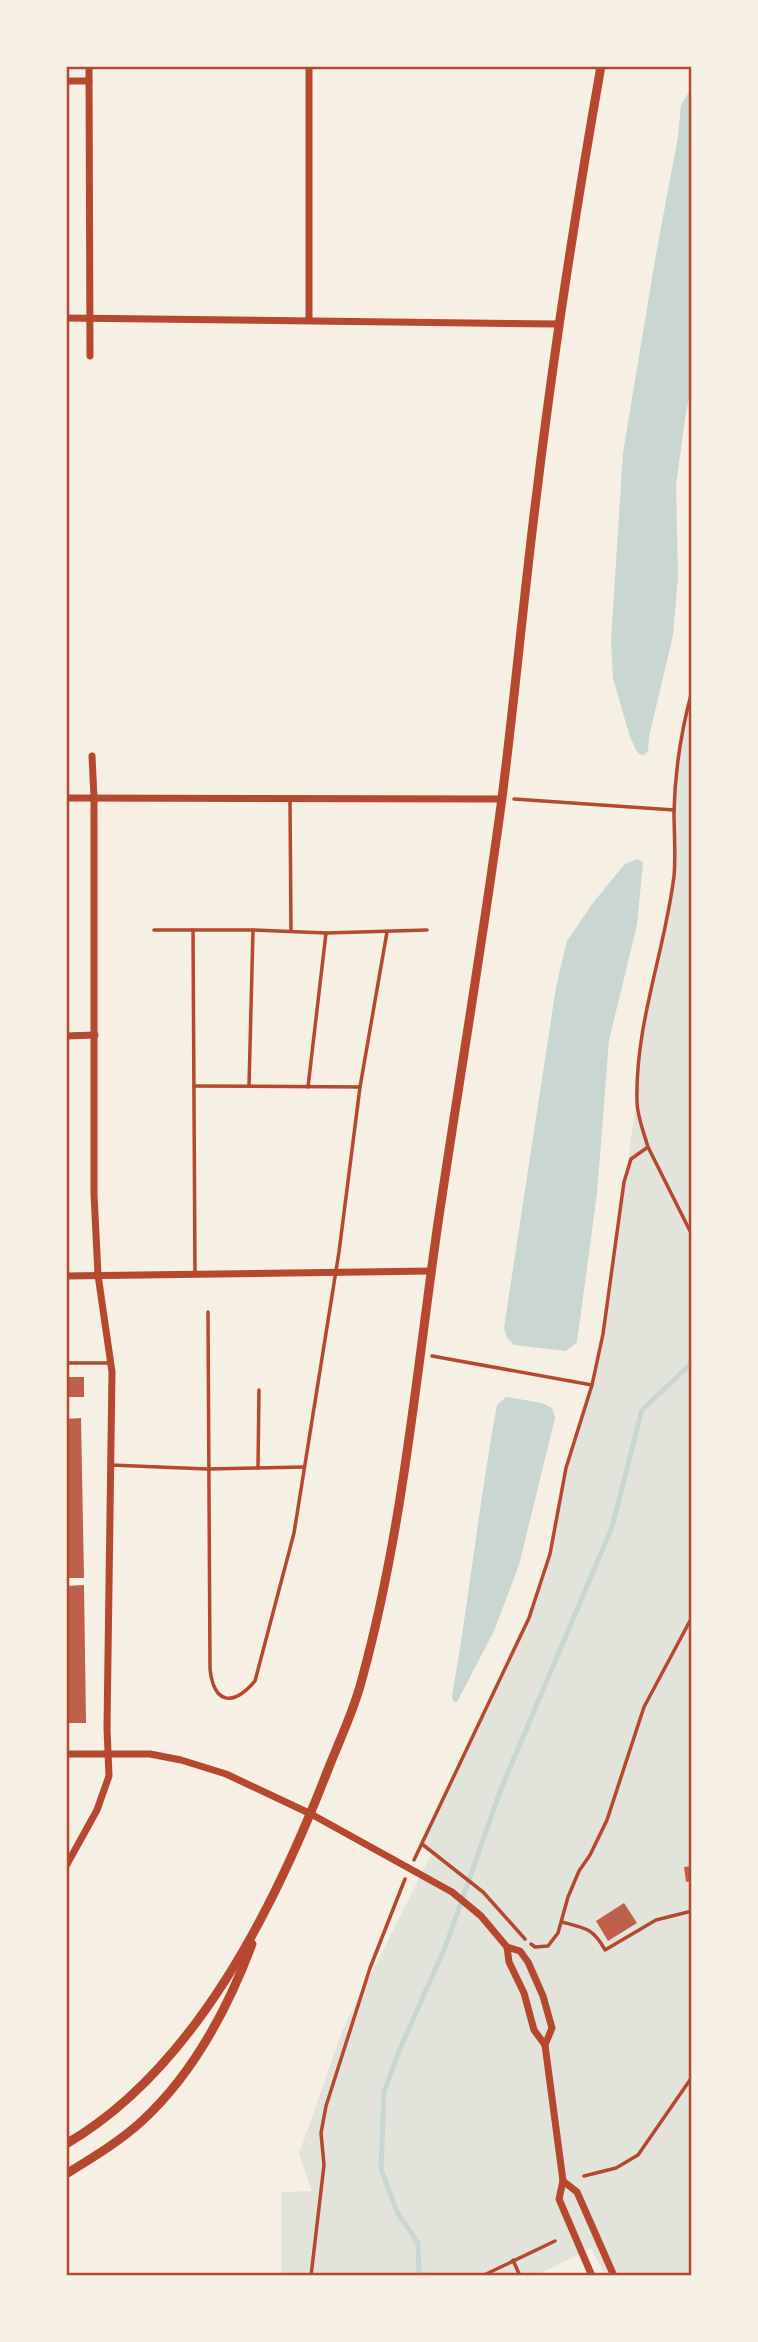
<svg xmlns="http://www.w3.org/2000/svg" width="758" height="2342" font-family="'DM Sans',sans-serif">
  <rect width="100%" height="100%" fill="#f6efe4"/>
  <polygon fill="#e2e4dc" points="691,691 691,2275 605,2275 591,2248 537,2275 281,2275 281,2192 312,2191 299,2154 343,2029 432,1853 422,1844 529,1618 550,1554 566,1468 592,1385 603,1334 636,1104 641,1035 665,932 674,873 674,810 678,758"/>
  <g fill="#c9d6d2">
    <polygon points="691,89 691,388 685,419 676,485 678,577 673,635 649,737 648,751 644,755 639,754 636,750 630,737 613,678 611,641 623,453 655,260 678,137 681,105"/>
    <polygon points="637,859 643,862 637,925 609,1040 597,1193 577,1342 566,1351 514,1345 507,1338 504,1328 556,987 567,941 592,904 625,864"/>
    <path d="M506 1397 542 1403 552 1408 555 1418 519 1565 494 1631 457 1702H454L452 1697C469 1600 479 1502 497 1405Z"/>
  </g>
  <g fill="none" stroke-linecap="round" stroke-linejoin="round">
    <polyline stroke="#c9d6d2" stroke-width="5" points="419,2276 418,2243 397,2212 381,2169 384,2092 399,2051 446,1945 501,1789 612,1527 642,1410 692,1363"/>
  </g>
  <g fill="#bf614a">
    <rect x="66" y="1377" width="18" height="20"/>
    <polygon points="81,1418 84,1578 66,1578 66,1419"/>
    <polygon points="84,1585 86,1723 66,1723 66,1586"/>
    <polygon points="692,1866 692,1881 686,1882 684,1867"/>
    <polygon points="624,1903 637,1923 608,1941 596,1921"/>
  </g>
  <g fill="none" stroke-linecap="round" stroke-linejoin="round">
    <g stroke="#b5482f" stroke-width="3.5">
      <polyline points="514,799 674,810"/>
      <polyline points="648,1147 692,1235"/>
      <polyline points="432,1356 592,1385"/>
      <polyline points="422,1844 483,1892 525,1939"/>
      <path d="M414 1860 529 1618 550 1554 566 1468 592 1385 603 1334 624 1182 631 1159 648 1147C644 1133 637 1116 637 1101 635 1024 665 951 674 876 676 855 674 833 674 812 675 771 681 731 692 691"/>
      <path d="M562 1922C585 1928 593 1928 605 1950L656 1920 692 1911"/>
      <polyline points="531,1944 535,1947 548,1946 558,1933 568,1897 579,1871 590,1855 607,1820 644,1707 692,1617"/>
      <polyline points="584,2176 616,2168 638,2155 692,2077"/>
      <polyline points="513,2260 520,2276"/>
      <polyline points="311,2276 324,2165 321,2133 326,2106 370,1968 405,1879"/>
      <polyline points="482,2276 555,2241"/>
    </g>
    <g stroke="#b5482f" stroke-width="3.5">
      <polyline points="290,800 291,931"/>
      <polyline points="154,930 253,930 249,1086"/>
      <polyline points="193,930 195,1272"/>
      <polyline points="253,930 326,933"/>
      <polyline points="194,1086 360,1087 387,932"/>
      <polyline points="308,1087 326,933 427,930"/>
      <path d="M208 1312 210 1669C214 1704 233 1707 255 1681L294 1533 339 1252 360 1087"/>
      <polyline points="66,1363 111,1363"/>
      <polyline points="111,1465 207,1469 304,1467"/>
      <polyline points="258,1468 259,1390"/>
    </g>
    <g stroke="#b5482f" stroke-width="7">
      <polyline points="89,66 90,356"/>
      <polyline points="309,66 309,319"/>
      <polyline points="66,81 89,81"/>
      <polyline points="66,318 558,324"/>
      <polyline points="66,798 502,799"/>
      <polyline points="66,1036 95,1035"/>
      <polyline points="66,1276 431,1271"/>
      <polyline points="66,1754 150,1754 181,1760 226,1774 311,1814 452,1892 481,1916 507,1947 509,1962 524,1993 534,2030 545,2045 563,2181 559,2199 592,2276"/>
      <polyline points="66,1866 97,1810 109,1776 107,1728 112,1372 98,1275 94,1194 94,797 92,756"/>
      <polyline points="507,1947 520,1951 528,1962 543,1996 552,2028 545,2045"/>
      <polyline points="563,2181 577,2192 614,2276"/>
    </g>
    <g stroke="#b5482f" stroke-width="9">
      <path d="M66 2144C195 2069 275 1906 327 1772 339 1741 354 1711 362 1679 403 1530 416 1375 438 1223 459 1081 483 940 502 798 515 696 524 593 537 491 554 349 576 208 601 66"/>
      <path d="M66 2174C92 2158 119 2142 142 2121 193 2074 228 2008 252 1944"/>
    </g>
  </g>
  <rect width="758" height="2342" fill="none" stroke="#f6efe4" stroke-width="136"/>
  <rect x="68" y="68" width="622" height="2206" fill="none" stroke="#b5482f" stroke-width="2.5"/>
</svg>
